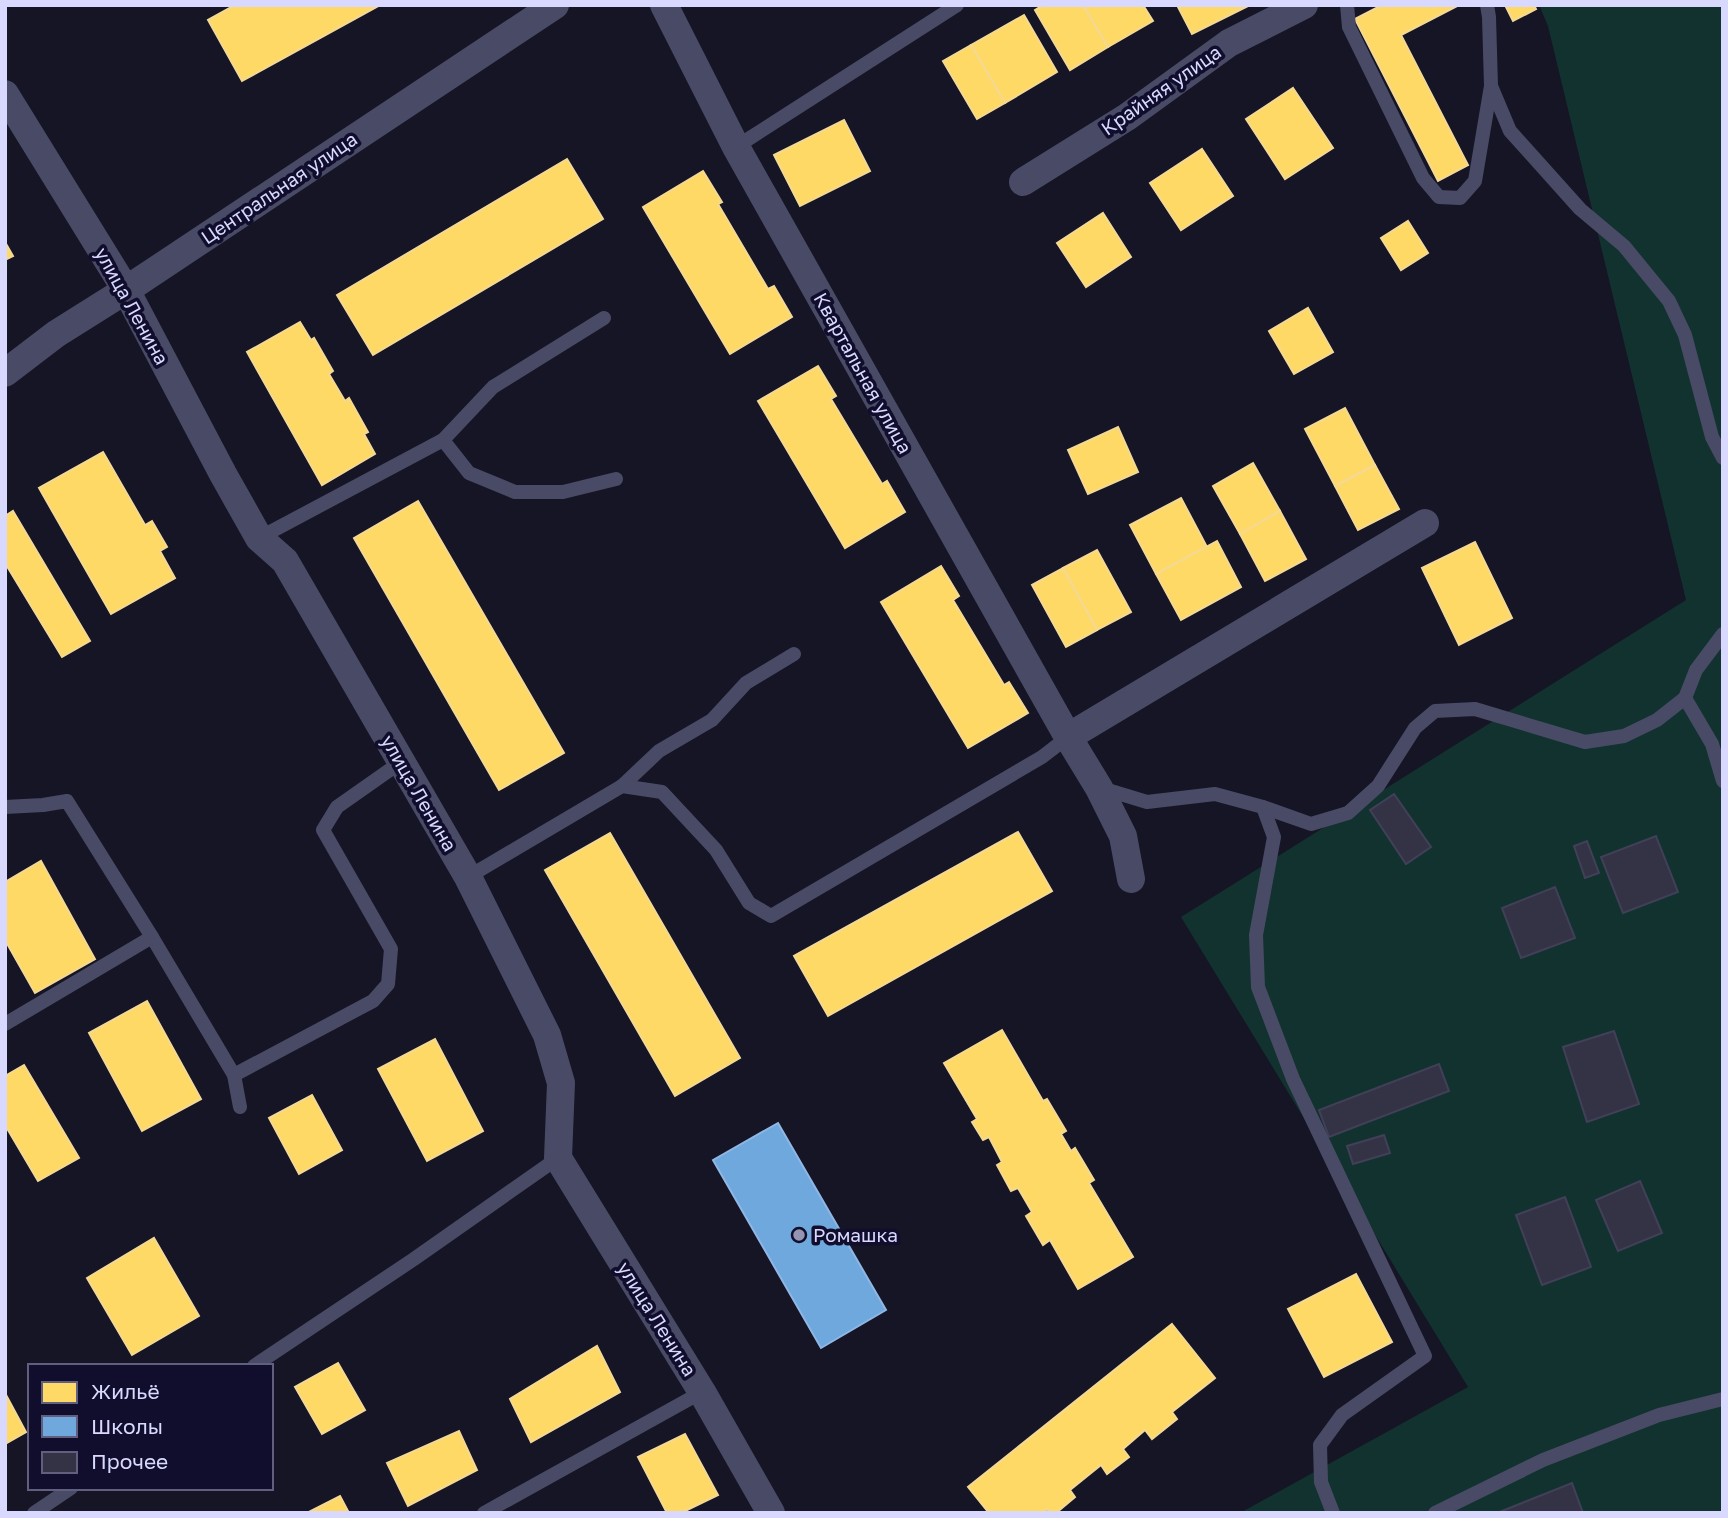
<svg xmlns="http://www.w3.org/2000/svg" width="1728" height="1518" font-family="'Golos Text',sans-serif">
  <rect width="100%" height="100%" fill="#161525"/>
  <polygon fill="#12322f" points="1539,5 1723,5 1723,1513 1240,1513 1468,1387 1181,917 1686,600 1548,26"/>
  <g fill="#ffd966" stroke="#f4d994" stroke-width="2">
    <polygon points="235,5 380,5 242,81 208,20"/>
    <polygon points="1043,5 1083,5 1108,47 1070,70 1035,10"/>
    <polygon points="1083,5 1143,5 1153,21 1108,47"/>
    <polygon points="1177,5 1250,5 1192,34"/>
    <polygon points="1382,5 1459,5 1401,35 1468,165 1438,181 1355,19"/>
    <polygon points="1505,5 1534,5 1536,9 1513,21"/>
    <polygon points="1024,15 1057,72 1005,103 971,45"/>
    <polygon points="971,45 1005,103 977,119 943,61"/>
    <polygon points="1293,88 1333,148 1285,179 1246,119"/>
    <polygon points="844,120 870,171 800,206 774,155"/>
    <polygon points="1202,149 1233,196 1181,230 1150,183"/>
    <polygon points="567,159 603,219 373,355 337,295"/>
    <polygon points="703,171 722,202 718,204 768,289 774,286 792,317 730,354 643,207"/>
    <polygon points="1103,213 1131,257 1086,287 1057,243"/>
    <polygon points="1408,221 1428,253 1401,270 1381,238"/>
    <polygon points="5,242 13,256 5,260"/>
    <polygon points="1308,308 1333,352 1294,374 1269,331"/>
    <polygon points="300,322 311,340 314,338 333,371 329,374 345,401 349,398 368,432 364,434 375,454 322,485 247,352"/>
    <polygon points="818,366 836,396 831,399 882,484 887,481 905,512 845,548 758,401"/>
    <polygon points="1345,408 1375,465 1335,486 1305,429"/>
    <polygon points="1118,427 1138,472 1088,494 1068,450"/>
    <polygon points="103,452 145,525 152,521 167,547 160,551 175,578 111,614 39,488"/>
    <polygon points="1253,463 1280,511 1240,534 1213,486"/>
    <polygon points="1375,465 1399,509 1358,530 1335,486"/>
    <polygon points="1181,498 1207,547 1156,574 1130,525"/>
    <polygon points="418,501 564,753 499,790 354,538"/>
    <polygon points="13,511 90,641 62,657 5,563 5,516"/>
    <polygon points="1280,511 1306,559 1265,581 1240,534"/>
    <polygon points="1217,541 1241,587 1181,620 1156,574"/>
    <polygon points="1475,542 1512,618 1459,645 1422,568"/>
    <polygon points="1097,550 1131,612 1097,630 1063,568"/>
    <polygon points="941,566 959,596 953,600 1004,685 1009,682 1028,713 968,748 881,602"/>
    <polygon points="1063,568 1097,630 1066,647 1032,585"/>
    <polygon points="1018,832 1052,891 828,1016 794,956"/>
    <polygon points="610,833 740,1058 675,1096 545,870"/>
    <polygon points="41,861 95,959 35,993 5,940 5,882"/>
    <polygon points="147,1001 201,1099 142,1131 89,1033"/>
    <polygon points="1002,1030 1043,1101 1047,1099 1066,1131 1061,1134 1071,1151 1075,1148 1094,1180 1089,1183 1133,1257 1078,1289 1050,1240 1043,1245 1026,1216 1032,1212 1018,1188 1011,1191 997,1165 1002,1162 989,1137 983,1140 972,1122 977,1119 944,1063"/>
    <polygon points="435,1039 483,1131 427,1161 378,1069"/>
    <polygon points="24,1065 79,1158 38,1181 5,1125 5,1076"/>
    <polygon points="312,1095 342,1150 299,1174 269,1118"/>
    <polygon points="154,1238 199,1316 132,1355 87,1278"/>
    <polygon points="1356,1274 1392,1342 1324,1377 1288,1309"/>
    <polygon points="1172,1324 1215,1378 1172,1412 1177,1419 1152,1439 1145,1430 1123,1449 1129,1457 1107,1474 1101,1465 1070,1490 1075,1497 1056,1513 1050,1513 1047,1509 1043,1513 989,1513 968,1487"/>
    <polygon points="597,1346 620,1392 531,1442 510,1399"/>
    <polygon points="338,1363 365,1410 322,1434 295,1387"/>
    <polygon points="5,1393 26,1432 5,1444"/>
    <polygon points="459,1431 477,1470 408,1506 387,1463"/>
    <polygon points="685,1434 718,1495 681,1513 667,1513 638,1457"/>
    <polygon points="340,1496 349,1513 307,1513"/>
  </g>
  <polygon fill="#6fa8dc" stroke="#8fb7e6" stroke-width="2" points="778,1123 886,1310 821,1348 713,1160"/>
  <g fill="#343346" stroke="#414058" stroke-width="2">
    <polygon points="1394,794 1431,847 1406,864 1370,810"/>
    <polygon points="1656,836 1678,892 1623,913 1601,857"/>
    <polygon points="1587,841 1599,873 1585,878 1574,846"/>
    <polygon points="1555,887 1575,938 1521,958 1502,908"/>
    <polygon points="1614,1031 1639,1104 1587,1122 1563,1047"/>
    <polygon points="1439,1064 1449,1091 1329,1137 1319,1110"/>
    <polygon points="1384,1135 1390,1153 1353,1164 1347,1146"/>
    <polygon points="1640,1181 1662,1233 1618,1251 1596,1200"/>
    <polygon points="1565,1197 1591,1267 1542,1285 1516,1215"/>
    <polygon points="1572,1483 1583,1513 1497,1513"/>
  </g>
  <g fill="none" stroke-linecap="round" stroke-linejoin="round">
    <g stroke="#494b66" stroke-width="14">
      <polyline points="1347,5 1349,27 1423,178 1439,197 1460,198 1475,181 1491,86 1489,17 1487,5"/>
      <polyline points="1491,86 1510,131 1580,209 1624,246 1669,301 1685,335 1712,437 1723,458"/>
      <polyline points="736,147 957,5"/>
      <polyline points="443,440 469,473 515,492 563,492 616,479"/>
      <polyline points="259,538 443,440 493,387 604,318"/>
      <polyline points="1685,698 1712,744 1723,781"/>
      <polyline points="622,786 662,792 716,850 749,903 771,916 1042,757 1068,737"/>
      <polyline points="1101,788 1147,802 1215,794 1263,807 1311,824 1348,813 1378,786 1415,728 1435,711 1475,709 1585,742 1624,736 1657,720 1685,698 1696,670 1723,634"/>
      <polyline points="5,807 43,805 67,801 152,937 234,1075 240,1107"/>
      <polyline points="1263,807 1274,837 1256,935 1258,987 1293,1079 1425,1356 1342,1415 1320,1445 1321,1482 1333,1513"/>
      <polyline points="468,877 622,786 659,751 712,720 746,683 794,654"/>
      <polyline points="5,1024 152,937"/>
      <polyline points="234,1075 373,1001 388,984 391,949 323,830 337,807 401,762"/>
      <polyline points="254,1366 414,1259 558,1158"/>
      <polyline points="34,1513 71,1488"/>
      <polyline points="484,1513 702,1392"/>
      <polyline points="1435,1513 1543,1460 1659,1415 1723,1399"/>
    </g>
    <g stroke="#494b66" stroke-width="28">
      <polyline points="664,5 736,147 1068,737 1099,788 1123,836 1131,879"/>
      <polyline points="5,94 126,290 223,474 259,538 285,561 468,877 547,1035 561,1083 558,1158 702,1392 771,1513"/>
      <polyline points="1023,182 1127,117 1229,43 1304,5"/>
      <polyline points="5,373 56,334 126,290 555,5"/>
      <polyline points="1068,737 1425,523"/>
    </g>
  </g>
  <circle fill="#9594b3" stroke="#100e2c" stroke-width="2.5" cx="799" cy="1235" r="7"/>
  <g text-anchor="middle" stroke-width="7" stroke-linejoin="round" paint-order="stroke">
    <g font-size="19" fill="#d9d9ff" stroke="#100e2c">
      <text transform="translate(1161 90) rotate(-35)" y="7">Крайняя улица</text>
      <text transform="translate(279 188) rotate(-34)" y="7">Центральная улица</text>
      <text transform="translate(132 306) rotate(61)" y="7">улица Ленина</text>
      <text transform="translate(863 373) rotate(61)" y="7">Квартальная улица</text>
      <text transform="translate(419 793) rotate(60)" y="7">улица Ленина</text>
      <text transform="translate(657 1319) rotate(58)" y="7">улица Ленина</text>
    </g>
    <g font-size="19" fill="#d9d9ff" stroke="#100e2c" text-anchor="start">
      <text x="813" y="1242">Ромашка</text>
    </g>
  </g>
  <rect width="1728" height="1518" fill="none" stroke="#d9d9ff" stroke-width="14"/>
  <rect x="28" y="1364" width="245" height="126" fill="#100e2c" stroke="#605f80" stroke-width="2"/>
  <rect x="42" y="1382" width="35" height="21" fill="#ffd966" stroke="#605f80" stroke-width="2"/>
  <text x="91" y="1399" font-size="21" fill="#d9d9ff">Жильё</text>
  <rect x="42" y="1416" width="35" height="21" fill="#6fa8dc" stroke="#605f80" stroke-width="2"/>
  <text x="91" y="1434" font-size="21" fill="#d9d9ff">Школы</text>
  <rect x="42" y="1452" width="35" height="21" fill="#343346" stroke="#605f80" stroke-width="2"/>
  <text x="91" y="1469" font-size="21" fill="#d9d9ff">Прочее</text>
</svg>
